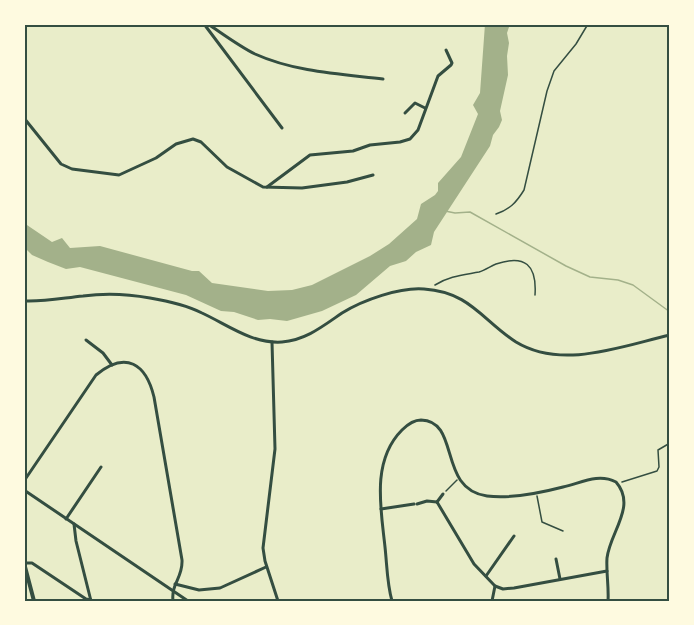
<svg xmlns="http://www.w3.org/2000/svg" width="694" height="625" font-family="Lora,serif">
  <rect width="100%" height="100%" fill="#e9edc9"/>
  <polygon fill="#a3b18a" points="485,24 510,24 507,33 509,43 507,56 508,75 500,111 502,120 499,127 493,135 490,146 434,232 431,245 416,252 406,261 390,266 356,295 322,311 287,321 270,319 258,320 234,312 221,311 186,295 80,267 66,269 48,262 32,255 24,247 24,223 52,242 62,238 70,248 100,246 192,271 199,271 212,283 268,291 292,290 312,285 370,256 389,244 417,219 421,204 435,195 438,191 438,183 461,157 478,114 473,105 480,93"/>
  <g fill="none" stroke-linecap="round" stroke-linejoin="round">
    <polyline stroke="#a3b18a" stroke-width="1.5" points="445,211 455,213 470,212 566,266 590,277 618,280 633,285 670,312"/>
    <g stroke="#344e41" stroke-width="1.5">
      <path d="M496 214C510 209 516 203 524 190L547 91 554 71 576 44 588 24"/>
      <path d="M435 285C449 276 463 275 479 272 485 270 491 266 496 264 525 254 537 265 535 295"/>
      <polyline points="622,482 657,471 659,467 658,450 670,443"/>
      <polyline points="446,491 457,480"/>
      <polyline points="537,496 542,522 563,531"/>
    </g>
    <g stroke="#344e41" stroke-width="3">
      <polyline points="204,24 282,128"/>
      <path d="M208 24C223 34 239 46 255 54 295 72 340 74 383 79"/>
      <polyline points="405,113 415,103 425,108"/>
      <polyline points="24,118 61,164 72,169 119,175 156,158 176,144 193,139 201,142 227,167 263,187 302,188 347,182 373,175"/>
      <polyline points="267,187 310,155 353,151 370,145 400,142 410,139 418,130 438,76 451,65 452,63 446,50"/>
      <path d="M24 301C44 302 63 298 83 296 105 293 128 294 150 298 168 301 186 305 202 313 228 325 252 344 282 342 306 340 323 326 342 313 363 300 400 287 424 289 470 292 482 320 516 342 562 370 622 346 670 335"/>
      <polyline points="86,340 103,353 112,365"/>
      <polyline points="272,342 275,449 263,548 265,561 278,601"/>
      <path d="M24 481 96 375C126 350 146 364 154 397L182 560C183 578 171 583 173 601"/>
      <polyline points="24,490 188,601"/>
      <polyline points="437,502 474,564 495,586 503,589 514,588 607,571"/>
      <polyline points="437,502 443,494"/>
      <polyline points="417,504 427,501 437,502"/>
      <polyline points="381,509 414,504"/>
      <polyline points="66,519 101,467"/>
      <polyline points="74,524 76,541 91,601"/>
      <polyline points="556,559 560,579"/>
      <polyline points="24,563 32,563 86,599 91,600"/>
      <polyline points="486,576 514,536"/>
      <polyline points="175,584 199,590 220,588 266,567"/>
      <path d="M392 601C387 584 387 565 385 547 381 509 371 461 402 430 407 425 413 420 421 420 461 421 437 489 487 496 511 499 540 493 563 487 581 483 598 473 616 482 637 506 610 532 607 558 606 572 609 587 608 601"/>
      <polyline points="492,601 495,586"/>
    </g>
    <polyline stroke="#344e41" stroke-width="4" points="24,563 34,601"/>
  </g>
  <rect width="694" height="625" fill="none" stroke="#fefae0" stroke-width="51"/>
  <rect x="26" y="26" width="642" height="574" fill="none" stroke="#344e41" stroke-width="2"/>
</svg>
